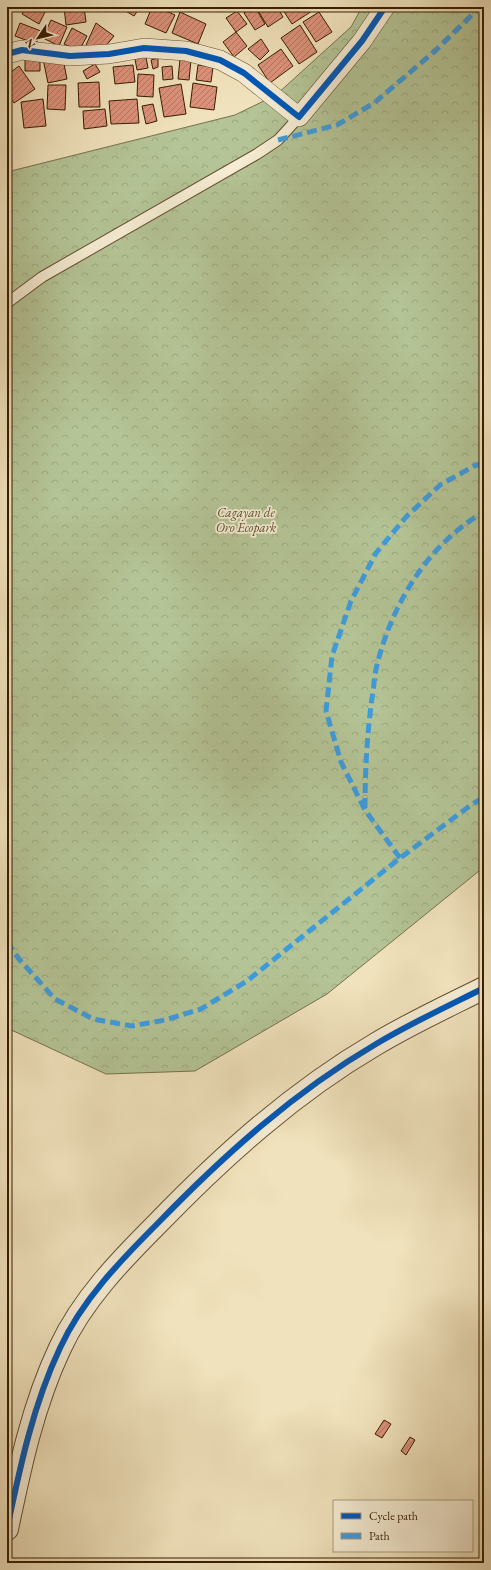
<svg xmlns="http://www.w3.org/2000/svg" width="491" height="1570" font-family="'EB Garamond',serif">
  <defs>
    <pattern id="park-crowns" width="20" height="18" patternUnits="userSpaceOnUse"><rect width="20" height="18" fill="#b4c496"/><path d="M2 6a3 3 0 1 1 6 0M12 15a3 3 0 1 1 6 0" fill="none" stroke="#9ca880"/></pattern>
    <pattern id="building-hatch" width="6" height="6" patternUnits="userSpaceOnUse"><rect width="6" height="6" fill="#dd927b"/><path d="M-1 1l2-2M0 6l6-6M5 7l2-2" fill="none" stroke="#b47762"/></pattern>
  </defs>
  <rect width="100%" height="100%" fill="#f0e2bc"/>
  <filter id="stains"><feTurbulence type="fractalNoise" baseFrequency=".005" numOctaves="4"/><feColorMatrix values="0 0 0 0 .2 0 0 0 0 .09 0 0 0 0 .02 0 0 0 .5 -.17"/></filter>
  <radialGradient id="worn" r=".72"><stop offset=".6" stop-color="#630" stop-opacity="0"/><stop offset="1" stop-color="#630" stop-opacity=".3"/></radialGradient>
  <polygon fill="url(#park-crowns)" stroke="#76704b" points="362,7 484,7 484,867 327,994 195,1071 106,1074 7,1028 7,172 235,115 276,95 351,27"/>
  <g fill="url(#building-hatch)" stroke="#381d00">
    <polygon points="7,7 13,7 7,17"/>
    <polygon points="26,7 37,7 45,12 39,24 22,14"/>
    <polygon points="47,7 58,7 55,12"/>
    <polygon points="64,7 84,7 86,22 66,25"/>
    <polygon points="119,7 140,7 134,16"/>
    <polygon points="152,7 157,7 175,15 166,33 145,24"/>
    <rect x="167" y="7" width="27" height="2"/>
    <polygon points="250,7 255,7 265,24 255,30 244,13"/>
    <polygon points="260,7 277,7 283,17 268,27 257,9"/>
    <polygon points="281,7 309,7 312,11 292,24"/>
    <polygon points="237,11 247,24 236,32 226,18"/>
    <polygon points="180,12 206,24 198,44 172,33"/>
    <polygon points="319,12 332,32 316,42 303,22"/>
    <polygon points="51,20 67,27 59,46 43,38"/>
    <polygon points="20,23 41,31 36,44 15,36"/>
    <polygon points="96,23 114,36 101,52 86,45"/>
    <polygon points="300,25 317,52 299,64 281,38"/>
    <polygon points="72,28 87,36 79,51 64,44"/>
    <polygon points="236,32 247,46 234,57 223,42"/>
    <polygon points="261,39 269,51 260,60 248,49"/>
    <polygon points="281,49 293,66 270,83 258,65"/>
    <polygon points="145,52 148,68 137,70 134,54"/>
    <polygon points="40,55 40,71 25,71 25,56"/>
    <polygon points="158,58 158,67 153,69 151,60"/>
    <polygon points="43,59 64,64 67,79 48,83"/>
    <polygon points="180,59 191,60 189,80 178,79"/>
    <polygon points="95,64 100,72 87,79 83,71"/>
    <polygon points="133,65 135,82 115,84 113,67"/>
    <polygon points="198,65 213,67 211,82 196,80"/>
    <polygon points="19,66 35,89 14,103 7,93 7,75"/>
    <polygon points="172,66 173,79 163,80 162,67"/>
    <polygon points="138,74 154,75 153,97 137,96"/>
    <polygon points="99,82 100,107 79,107 78,83"/>
    <polygon points="193,83 217,87 214,110 190,107"/>
    <polygon points="181,84 186,114 164,117 159,88"/>
    <polygon points="48,85 66,85 65,110 47,109"/>
    <polygon points="43,99 46,126 24,128 21,102"/>
    <polygon points="137,99 139,123 111,124 109,101"/>
    <polygon points="153,104 157,121 146,124 142,106"/>
    <polygon points="105,109 107,126 84,129 83,111"/>
    <polygon points="384,1420 391,1424 382,1438 375,1434"/>
    <polygon points="410,1437 415,1440 406,1455 401,1451"/>
  </g>
  <g fill="none" stroke-linecap="round" stroke-linejoin="round">
    <defs>
      <polyline id="service" points="7,303 42,277 257,154 278,140 299,117"/>
      <polyline id="minor" points="7,54 22,50 70,56 109,54 144,48 186,51 220,60 244,73 299,117 362,41 385,7"/>
      <path id="tertiary" d="M7 1529C20 1467 33 1405 60 1348 82 1300 121 1260 158 1223 224 1155 294 1092 376 1044 411 1023 448 1006 484 988"/>
    </defs>
    <use href="#service" stroke="#664e2f" stroke-width="12"/>
    <use href="#minor" stroke="#664e2f" stroke-width="20"/>
    <use href="#tertiary" stroke="#664e2f" stroke-width="24"/>
    <use href="#service" stroke="#f5ecd3" stroke-width="10"/>
    <use href="#minor" stroke="#f5ecd3" stroke-width="19"/>
    <use href="#tertiary" stroke="#f5ecd3" stroke-width="22"/>
    <g stroke="#3e9bdc" stroke-width="5" stroke-dasharray="10 5" stroke-linecap="butt">
      <polyline points="278,140 337,125 374,103 435,51 480,7"/>
      <path d="M365 808C365 771 367 735 372 698 374 688 374 676 377 665 392 604 428 544 484 512"/>
      <polyline points="400,858 365,810 341,762 326,711 332,656 351,601 376,553 406,517 440,485 474,466 484,463"/>
      <polyline points="7,942 19,959 55,999 93,1019 132,1026 165,1020 201,1009 247,981 400,858 471,805 484,797"/>
    </g>
    <defs>
      <g id="cycleway">
        <polyline points="7,54 22,50 70,56 109,54 144,48 186,51 220,60 244,73 299,117 362,41 385,7"/>
        <path d="M7 1529C20 1467 33 1405 60 1348 82 1300 121 1260 158 1223 224 1155 294 1092 376 1044 411 1023 448 1006 484 988"/>
      </g>
    </defs>
    <use href="#cycleway" stroke="#f5ecd3" stroke-width="8"/>
    <use href="#cycleway" stroke="#0057b8" stroke-width="6"/>
  </g>
  <g text-anchor="middle" stroke-width="3.5" stroke-linejoin="round" paint-order="stroke">
    <g font-size="13" font-style="italic" fill="#5d4f2d" stroke="#f5ecd3">
      <text x="246" y="517">Cagayan de<tspan x="246" dy="15">Oro Ecopark</tspan></text>
    </g>
  </g>
  <rect width="491" height="1570" fill="none" stroke="#f0e2bc" stroke-width="24"/>
  <rect x="8" y="8" width="475" height="1554" fill="none" stroke="#381d00" stroke-width="2"/>
  <rect x="12" y="12" width="467" height="1546" fill="none" stroke="#381d00"/>
  <rect x="333" y="1500" width="140" height="52" fill="#f5ecd3" stroke="#a9997f"/>
  <rect x="341" y="1513" width="20" height="6" fill="#0057b8" stroke="#a9997f"/>
  <text x="369" y="1520" font-size="12" fill="#381d00">Cycle path</text>
  <rect x="341" y="1533" width="20" height="6" fill="#3e9bdc" stroke="#a9997f"/>
  <text x="369" y="1540" font-size="12" fill="#381d00">Path</text>
  <g transform="translate(38 38) rotate(235)" stroke="#f5ecd3" stroke-width="3" paint-order="stroke">
  <path d="M0-3L7 15L0 10L-7 15Z" fill="#381d00"/>
  <text y="-6" font-size="11" font-weight="bold" text-anchor="middle" fill="#381d00">N</text>
  </g>
  <rect width="100%" height="100%" filter="url(#stains)"/>
  <rect width="100%" height="100%" fill="url(#worn)"/>
</svg>
